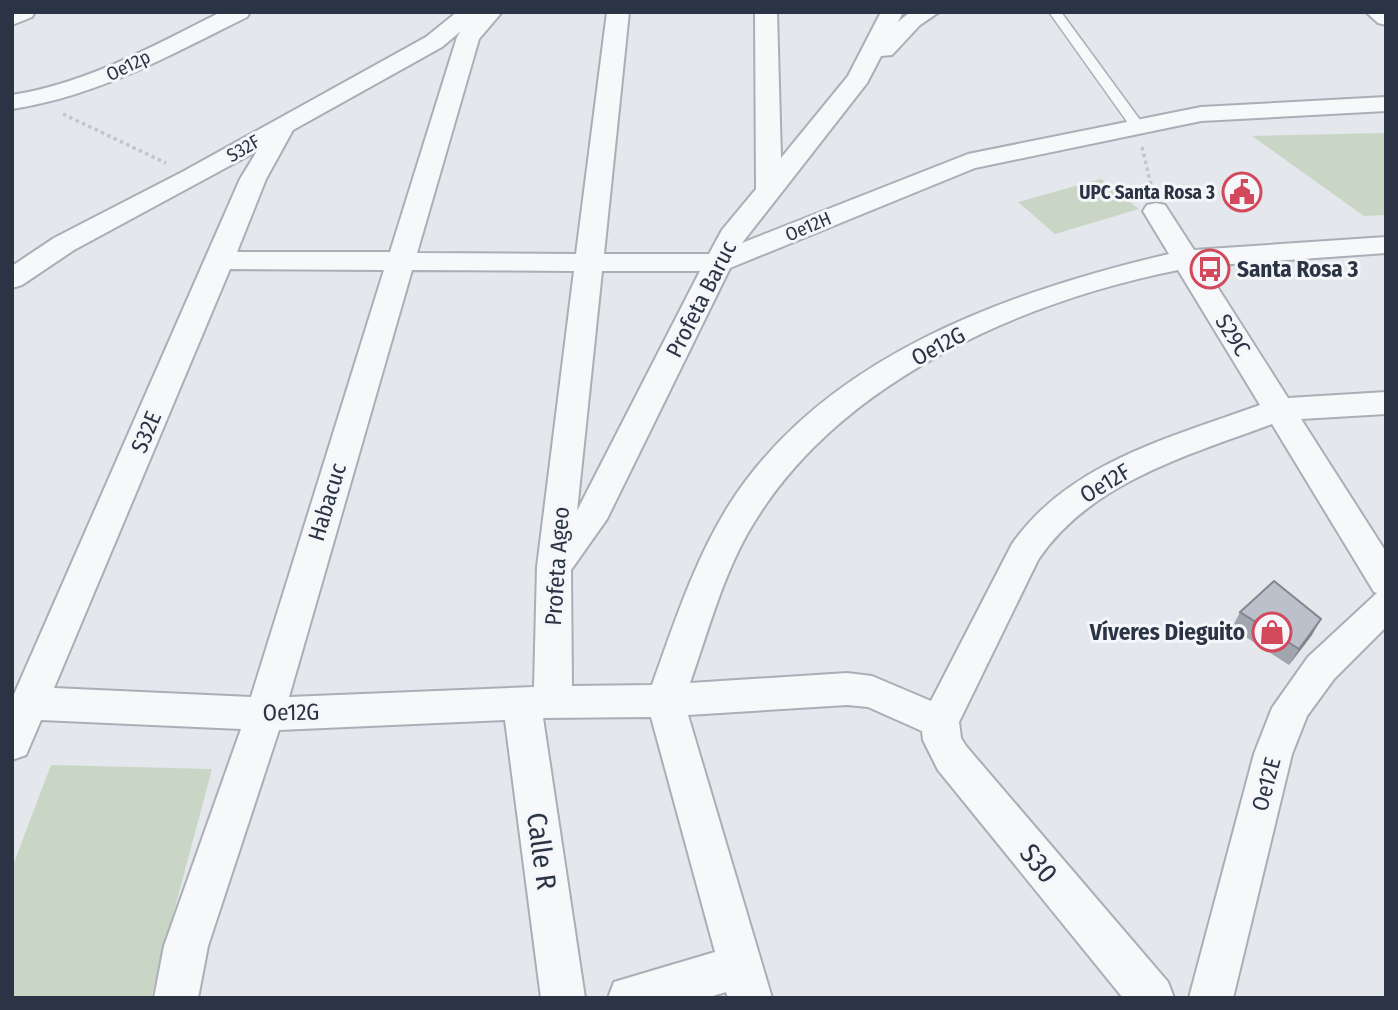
<svg xmlns="http://www.w3.org/2000/svg" width="1398" height="1010" font-family="'Fira Sans Condensed',sans-serif">
  <rect width="100%" height="100%" fill="#e4e7ec"/>
  <g fill="#c9d6c5">
    <polygon points="1386,133 1386,215 1364,216 1252,136"/>
    <polygon points="1101,179 1139,209 1055,234 1018,202"/>
    <polygon points="51,765 212,769 151,998 12,998 12,868"/>
  </g>
  <g fill="none" stroke-linecap="round" stroke-linejoin="round">
    <defs>
      <polygon id="lane" points="1049,12 1061,12 1143,124 1143,130 1133,130"/>
      <g id="street">
        <polygon points="12,12 35,12 32,17 12,25"/>
        <path d="M221 12H250L247 17C170 55 98 96 12 109V95C88 83 153 46 221 12Z"/>
        <path d="M457 12H502L479 39 417 253 576 254 607 12H629L604 254H709L722 230 756 189 755 12H777L781 158 848 76 881 12H903L898 22 910 12H939L920 25 892 55 881 56 867 83 742 243 968 154 1201 107 1386 97V111L1201 121 975 168 730 268 607 519 571 570 572 686 652 685C674 624 694 561 729 505 823 357 1007 292 1169 254L1143 211 1147 205 1156 203 1165 205 1194 250 1386 237V253L1204 266 1288 398 1386 392V414L1301 419 1386 552V627L1334 679 1307 716 1292 754 1233 998H1189L1254 754 1272 708 1308 657 1377 593 1374 592 1272 424C1189 455 1090 482 1038 560L959 722 961 738 966 746 1168 982 1174 998H1123L938 770 923 740 922 731 868 707 847 705 688 715 772 998H728L726 992 706 998H608L614 982 715 952 651 717 543 718 585 998H541L505 720 279 730 208 946 198 998H154L164 946 241 729 41 720 26 755 12 760V699L240 179 257 151 74 250 22 285 12 288V266L54 238 184 171 426 37ZM461 31 457 37 390 252H237L266 179 293 130 442 47ZM230 269 384 270 251 697 54 688ZM412 270 574 271 537 567 534 687 289 697ZM1178 270 1260 405C1172 437 1068 463 1012 544L931 701 872 676 847 673 690 683C709 629 724 570 755 521 841 381 1022 301 1178 270ZM602 271H700L577 511Z"/>
        <polygon points="1366,12 1386,12 1386,25 1378,23"/>
      </g>
    </defs>
    <use href="#lane" stroke="#a9aeb7" stroke-width="3"/>
    <use href="#street" stroke="#a9aeb7" stroke-width="4"/>
    <g stroke="#c2c5cb" stroke-width="3.5" stroke-dasharray="3.5 3.5" stroke-linecap="butt">
      <polyline points="63,114 166,163"/>
      <polyline points="1142,147 1152,189"/>
    </g>
    <use href="#lane" fill="#f7f8fa" fill-rule="evenodd"/>
    <use href="#street" fill="#f7f8fa" fill-rule="evenodd"/>
  </g>
  <polygon fill="#a1a5ae" points="1240,612 1312,635 1289,665 1232,628"/>
  <polygon fill="#83868d" points="1321,619 1312,635 1289,665 1299,649"/>
  <polygon fill="#bbc0ca" stroke="#83868d" stroke-width="2" points="1274,581 1321,619 1299,649 1240,612"/>
  <defs>
    <symbol id="civic-ring" viewBox="-11 -11 22 22"><circle r="9.5" fill="#f4f6f9" stroke="#d1495b" stroke-width="1.5"/><path d="M-.6-6.5H3V-4.5H.6V-3L4-1V1h2V6H-6V1h2V-1L-.6-3ZM-1.2 2.5V6h2.4V2.5Z" fill="#d1495b"/></symbol>
    <symbol id="bus-ring" viewBox="-11 -11 22 22"><circle r="9.5" fill="#f4f6f9" stroke="#d1495b" stroke-width="1.5"/><path d="M-5-6H5V4H4V6H2V4H-2V6H-4V4H-5ZM-3.5-4V0h7V-4ZM-3.5 1.2v1.5H-2V1.2ZM2 1.2v1.5H3.5V1.2Z" fill="#d1495b"/></symbol>
    <symbol id="shop-ring" viewBox="-11 -11 22 22"><circle r="9.5" fill="#f4f6f9" stroke="#d1495b" stroke-width="1.5"/><path d="M-5-2.5h2.3a2.7 3.5 0 0 1 5.4 0H5L5.5 6h-11ZM-1.5-2.5h3a1.5 2.3 0 0 0-3 0Z" fill="#d1495b"/></symbol>
  </defs>
  <g fill-rule="evenodd">
    <use href="#civic-ring" x="1220" y="170" width="44" height="44"/>
    <use href="#bus-ring" x="1188" y="247" width="44" height="44"/>
    <use href="#shop-ring" x="1250" y="610" width="44" height="44"/>
  </g>
  <g text-anchor="middle" stroke-width="6" stroke-linejoin="round" paint-order="stroke">
    <g font-size="19" fill="#2b3445" stroke="#f4f6f9">
      <text transform="translate(128 65) rotate(-26)" y="7">Oe12p</text>
      <text transform="translate(243 148) rotate(-30)" y="7">S32F</text>
      <text transform="translate(808 226) rotate(-23)" y="7">Oe12H</text>
    </g>
    <g font-size="19" font-weight="bold" fill="#2b3445" stroke="#f4f6f9" text-anchor="end">
      <text x="1215" y="199">UPC Santa Rosa 3</text>
    </g>
    <g font-size="23" font-weight="bold" fill="#2b3445" stroke="#f4f6f9" text-anchor="start">
      <text x="1237" y="277">Santa Rosa 3</text>
      <text x="1245" y="640" text-anchor="end">Víveres Dieguito</text>
    </g>
    <g font-size="23" fill="#2b3445" stroke="#f4f6f9">
      <text transform="translate(701 299) rotate(-63)" y="8">Profeta Baruc</text>
      <text transform="translate(1233 335) rotate(58)" y="8">S29C</text>
      <text transform="translate(938 346) rotate(-28)" y="8">Oe12G</text>
      <text transform="translate(146 432) rotate(-67)" y="8">S32E</text>
      <text transform="translate(1105 483) rotate(-31)" y="8">Oe12F</text>
      <text transform="translate(327 502) rotate(-73)" y="8">Habacuc</text>
      <text transform="translate(557 566) rotate(-86)" y="8">Profeta Ageo</text>
      <text transform="translate(291 712) rotate(-1)" y="8">Oe12G</text>
      <text transform="translate(1266 784) rotate(-75)" y="8">Oe12E</text>
    </g>
    <g font-size="28" fill="#2b3445" stroke="#f4f6f9">
      <text transform="translate(542 851) rotate(82)" y="10">Calle R</text>
      <text transform="translate(1039 863) rotate(50)" y="10">S30</text>
    </g>
  </g>
  <rect width="1398" height="1010" fill="none" stroke="#2b3445" stroke-width="28"/>
</svg>
